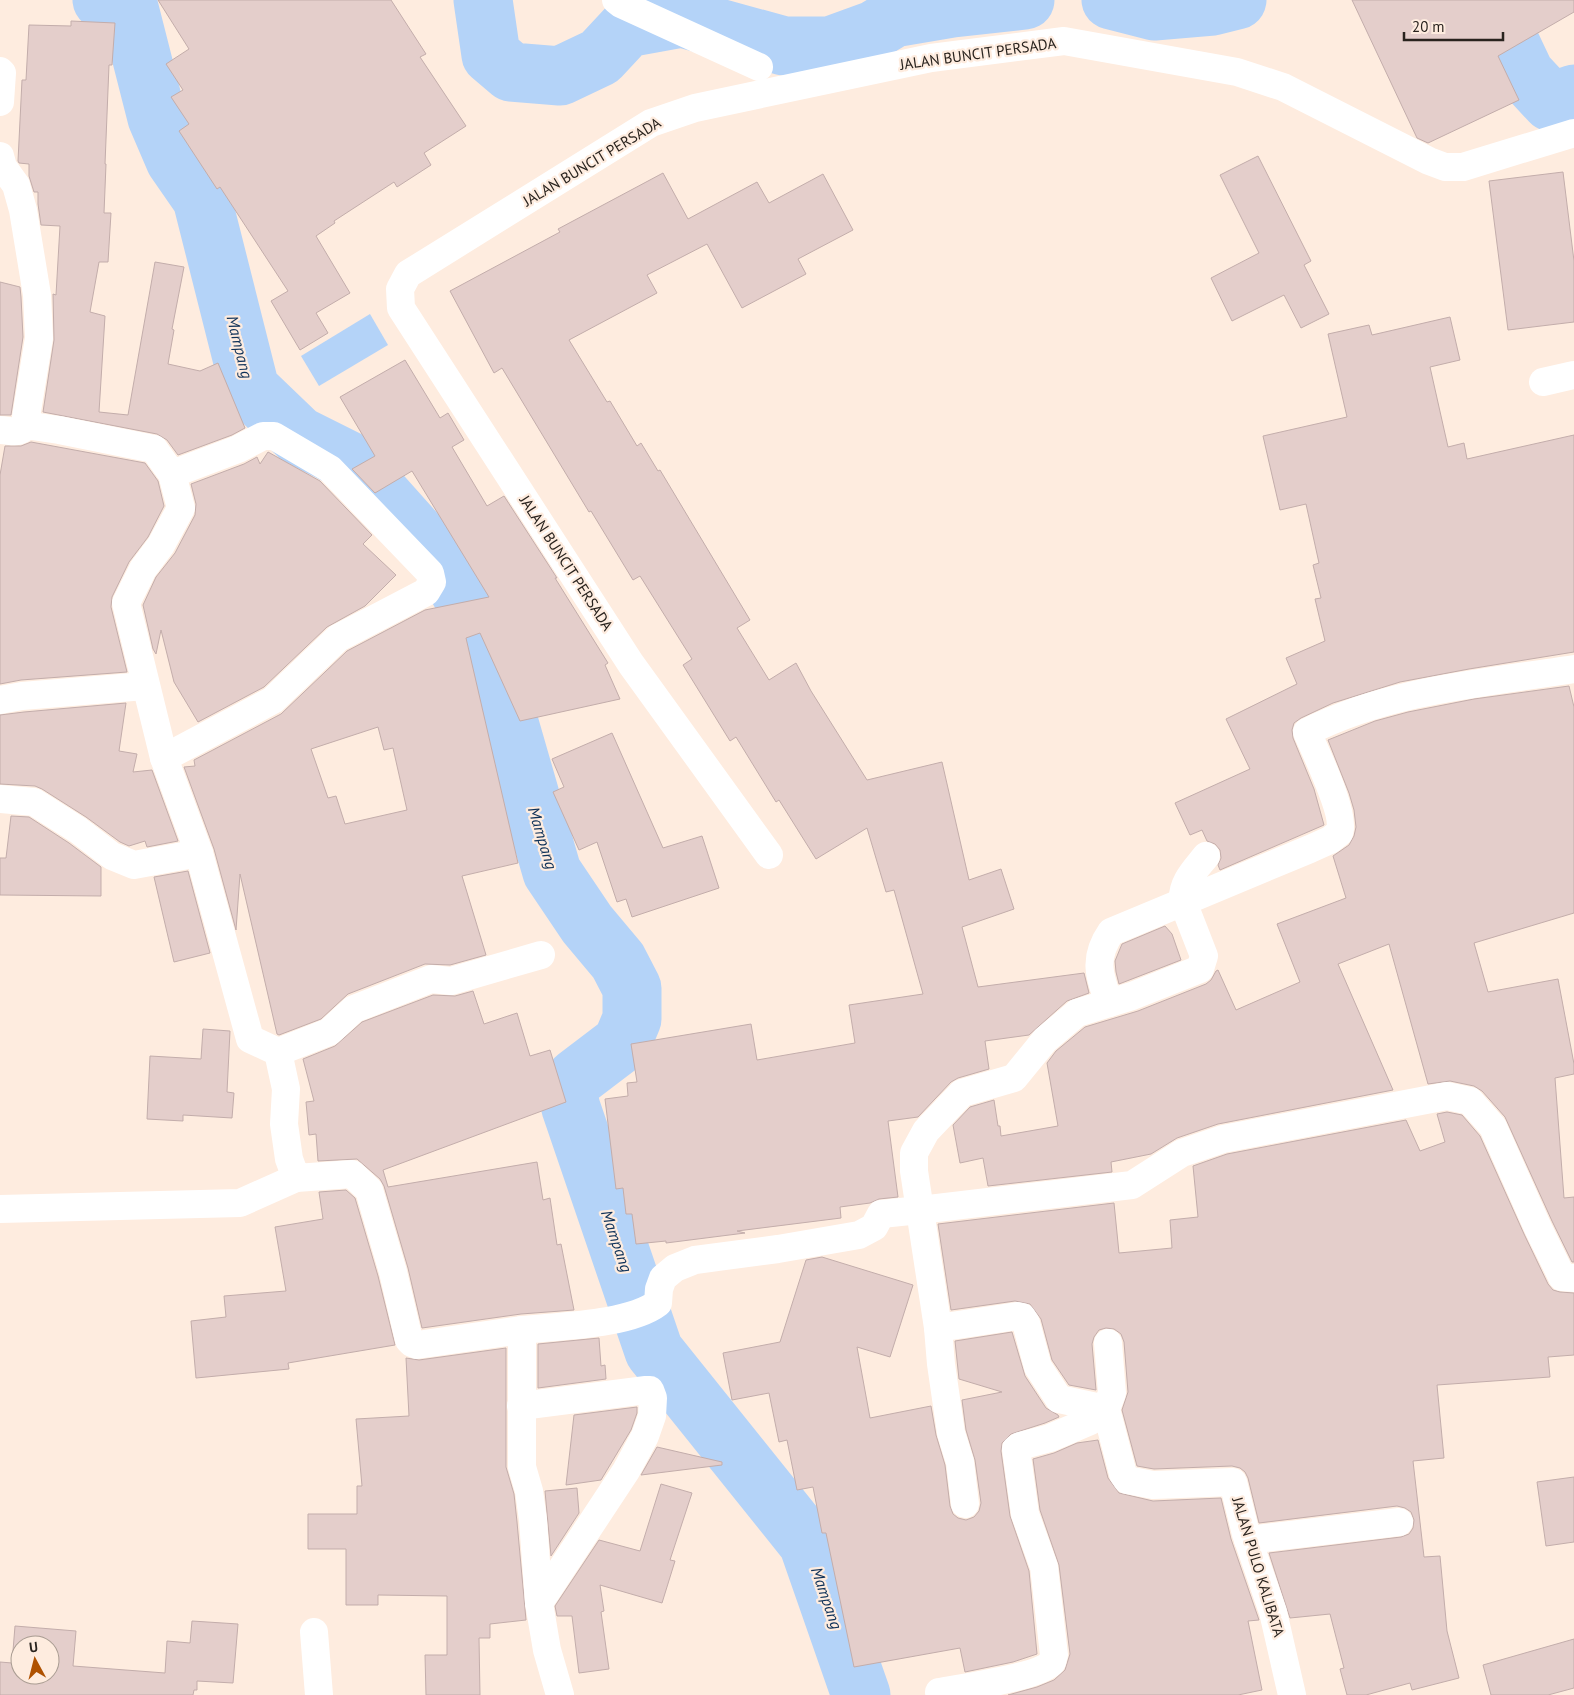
<svg xmlns="http://www.w3.org/2000/svg" width="1574" height="1695" font-family="'PT Sans',sans-serif">
  <rect width="100%" height="100%" fill="#feecdf"/>
  <polygon fill="#b4d3f8" points="370,314 388,345 319,386 301,356"/>
  <g fill="none" stroke-linecap="round" stroke-linejoin="round">
    <g stroke="#b4d3f8" stroke-width="59">
      <polyline points="102,0 129,8 157,118 175,160 202,199 250,389 299,436 353,463 446,567 483,633 552,872 587,924 618,961 632,988 632,1019 622,1043 576,1078 567,1092 571,1108 654,1351 808,1543 861,1695"/>
      <polyline points="483,0 491,55 511,72 560,76 600,57 627,28 682,18 784,46 830,46 874,30 894,18 953,8 1025,0"/>
      <polyline points="1111,0 1154,11 1213,6 1237,0"/>
      <polyline points="1490,0 1525,74 1551,102 1574,94"/>
    </g>
  </g>
  <g fill="#e4cecb" stroke="#c3adab" fill-rule="evenodd">
    <polygon points="158,0 391,0 426,54 420,57 466,126 424,153 431,165 397,187 394,182 334,221 335,223 316,236 350,293 316,313 328,333 300,350 271,301 288,291 220,187 217,189 179,131 189,124 171,97 183,90 166,64 189,49"/>
    <polygon points="1352,0 1574,0 1574,12 1498,56 1519,100 1428,143 1417,138"/>
    <polygon points="71,21 115,23 112,65 109,65 105,164 106,164 104,213 111,213 108,262 99,262 90,312 105,316 99,412 128,415 155,262 184,267 172,329 174,330 168,364 200,371 218,363 245,428 232,435 178,455 167,440 157,434 43,412 54,340 53,294 56,295 60,226 41,225 38,204 38,192 34,192 29,176 29,164 19,163 18,161 22,80 26,80 29,25 71,26"/>
    <polygon points="1258,156 1311,261 1304,265 1329,314 1301,328 1284,295 1232,321 1211,278 1259,253 1220,175"/>
    <polygon points="1563,172 1574,261 1574,322 1508,330 1489,181"/>
    <polygon points="663,173 688,219 757,182 769,203 823,174 853,230 798,259 806,274 742,308 707,244 647,275 657,293 569,340 607,402 610,401 637,446 641,443 658,471 660,470 750,620 737,628 769,680 796,663 811,691 867,780 942,762 969,880 1001,869 1014,909 962,927 978,987 1084,973 1089,993 1067,1001 1029,1035 985,1041 989,1069 958,1078 951,1082 918,1117 888,1121 898,1197 879,1199 870,1203 840,1207 841,1218 737,1231 745,1233 666,1243 666,1241 636,1244 632,1214 626,1214 623,1188 616,1189 605,1099 628,1096 627,1083 637,1082 631,1044 751,1024 757,1060 855,1043 849,1005 923,994 894,890 886,892 867,828 816,859 779,800 776,802 736,737 730,741 683,665 692,659 640,576 633,580 591,511 589,512 502,368 494,373 450,291 560,232 558,229"/>
    <polygon points="0,282 20,287 21,297 23,337 11,415 0,415"/>
    <polygon points="1450,317 1460,360 1430,367 1448,447 1464,443 1467,459 1574,435 1574,652 1469,669 1400,682 1333,703 1301,718 1294,723 1292,730 1293,738 1314,789 1324,825 1220,870 1218,865 1221,858 1220,850 1215,844 1207,841 1202,830 1190,835 1175,803 1250,769 1226,719 1297,684 1286,658 1325,641 1315,599 1321,598 1313,565 1319,563 1306,504 1280,510 1263,436 1347,417 1328,334 1369,325 1372,335"/>
    <path d="M405 360 440 418 448 413 464 440 452 447 487 506 504 496 557 578H555L608 663 605 665 620 699 520 721 480 633 466 638 518 863 462 876 486 955 450 965 425 964 348 994 321 1019 279 1035 277 1034 240 874 236 930 214 849 184 767 195 766 194 760 281 714 347 651 425 610 489 597 412 471 375 493 352 469 375 456 340 397ZM378 727 384 750 393 748 407 810 345 824 336 796 328 798 311 749Z"/>
    <polygon points="31,442 145,463 158,481 164,506 148,537 129,562 112,597 111,607 127,672 21,680 0,684 0,475 5,446 21,446"/>
    <polygon points="268,452 320,481 372,535 363,544 396,575 365,606 327,627 264,687 198,722 174,682 161,630 156,654 153,649 143,605 156,577 175,553 195,515 196,504 191,484 244,464 257,457 260,464"/>
    <polygon points="1569,686 1574,707 1574,913 1474,943 1488,992 1558,979 1574,1064 1574,1074 1555,1078 1564,1198 1574,1197 1574,1262 1572,1262 1552,1221 1505,1117 1482,1091 1474,1086 1450,1081 1428,1084 1389,944 1338,964 1393,1090 1218,1124 1177,1138 1151,1154 1111,1162 1112,1172 988,1186 983,1158 960,1163 953,1125 970,1107 994,1100 998,1126 1000,1126 1001,1136 1058,1126 1047,1063 1056,1051 1085,1027 1138,1011 1206,984 1211,980 1216,971 1218,970 1236,1010 1300,982 1277,924 1346,898 1333,856 1349,845 1354,836 1356,827 1354,810 1349,793 1328,740 1375,721 1408,712 1474,699"/>
    <polygon points="126,703 119,751 137,754 133,772 152,770 178,841 147,847 145,841 129,846 120,842 86,817 42,789 35,786 0,784 0,715 24,712"/>
    <polygon points="612,733 663,848 702,836 719,888 632,917 626,899 617,902 597,842 579,850 553,792 564,787 552,759"/>
    <polygon points="11,816 29,817 69,843 101,867 101,896 0,895 0,858 6,858"/>
    <polygon points="188,871 210,953 174,962 154,877"/>
    <polygon points="1165,926 1172,934 1181,960 1119,984 1116,972 1115,961 1122,944"/>
    <polygon points="473,991 484,1024 517,1013 530,1056 550,1050 566,1102 383,1170 388,1187 537,1162 543,1200 550,1198 557,1245 561,1244 574,1310 521,1314 422,1328 408,1268 384,1186 380,1179 357,1159 318,1161 316,1134 309,1135 306,1102 314,1101 303,1059 335,1046 362,1022 433,995 455,996"/>
    <polygon points="203,1029 230,1031 227,1092 234,1093 232,1118 183,1115 183,1121 147,1119 150,1056 201,1059"/>
    <polygon points="1447,1112 1462,1115 1480,1136 1524,1234 1548,1284 1553,1290 1560,1292 1574,1293 1574,1355 1548,1357 1550,1377 1437,1385 1444,1458 1413,1461 1424,1557 1440,1556 1447,1631 1459,1678 1412,1690 1410,1683 1366,1695 1347,1695 1340,1669 1344,1668 1330,1614 1290,1618 1269,1553 1401,1537 1409,1534 1413,1528 1414,1520 1411,1512 1405,1508 1397,1506 1259,1523 1248,1478 1245,1472 1240,1468 1232,1466 1154,1469 1137,1466 1122,1410 1128,1392 1124,1342 1121,1334 1114,1329 1106,1328 1099,1330 1094,1337 1092,1344 1096,1390 1069,1385 1052,1360 1041,1319 1030,1304 1015,1301 951,1310 938,1224 1114,1203 1119,1253 1172,1248 1170,1220 1198,1217 1193,1166 1227,1154 1406,1120 1420,1151 1445,1142 1437,1114"/>
    <polygon points="346,1190 355,1198 378,1276 395,1345 288,1363 289,1369 196,1378 191,1321 226,1317 224,1296 286,1291 275,1227 323,1219 319,1192"/>
    <polygon points="822,1257 913,1285 890,1357 857,1347 870,1418 931,1406 936,1435 945,1465 950,1506 953,1514 958,1518 966,1520 974,1517 979,1511 981,1503 975,1460 966,1430 962,1400 1002,1392 959,1379 955,1341 1012,1332 1025,1376 1046,1408 1058,1415 1059,1417 1045,1423 1011,1434 1002,1443 1001,1451 1010,1516 1029,1571 1037,1654 1013,1662 965,1672 960,1648 854,1667 826,1533 822,1533 813,1487 797,1490 787,1440 779,1442 769,1393 732,1400 723,1353 780,1342 806,1260"/>
    <polygon points="599,1338 601,1366 605,1365 606,1379 538,1388 538,1344"/>
    <polygon points="506,1348 506,1467 514,1494 517,1522 526,1620 490,1624 490,1638 479,1638 480,1695 426,1695 425,1655 447,1655 447,1596 378,1595 378,1605 346,1605 346,1549 308,1549 308,1514 357,1514 357,1486 362,1486 356,1419 409,1416 406,1358 419,1360"/>
    <polygon points="637,1407 637,1413 631,1430 601,1480 566,1485 574,1415"/>
    <polygon points="1098,1440 1108,1478 1119,1493 1153,1501 1221,1498 1231,1539 1259,1620 1248,1621 1262,1690 1238,1695 1008,1695 1037,1687 1054,1680 1065,1670 1070,1654 1059,1565 1040,1510 1033,1459 1054,1453 1077,1443"/>
    <polygon points="657,1447 722,1462 722,1465 641,1475"/>
    <polygon points="1574,1477 1574,1542 1546,1546 1537,1482"/>
    <polygon points="661,1484 692,1493 670,1560 675,1561 662,1603 600,1585 604,1611 601,1612 609,1669 579,1673 572,1616 557,1616 555,1606 599,1540 640,1551"/>
    <polygon points="577,1488 579,1513 551,1556 545,1491"/>
    <path d="M192 1621 238 1624 233 1683 197 1681V1690H194L193 1695H0V1662L12 1663 15 1626 76 1631 73 1666 165 1673 167 1641 190 1643ZM20 1645H50V1675H20Z"/>
    <polygon points="1574,1639 1574,1688 1548,1695 1491,1695 1483,1665"/>
  </g>
  <g fill="none" stroke-linecap="round" stroke-linejoin="round">
    <g stroke="#fff" stroke-width="28">
      <polyline points="616,0 621,4 759,67"/>
      <polyline points="0,71 2,73 0,102"/>
      <polyline points="0,156 3,167 16,185 23,210 37,295 39,338 26,417 27,423 32,426 59,430 154,449 172,474 238,449 263,436 274,436 330,469 430,573 432,582 426,592 338,638 273,700 164,758"/>
      <polyline points="1543,382 1574,375"/>
      <path d="M0 430C12 430 20 436 27 423"/>
      <polyline points="172,474 181,508 161,545 143,569 126,603 164,758 199,853 250,1039 278,1052 286,1089 284,1124 289,1159 296,1178 352,1174 369,1190 393,1272 409,1340 412,1343 417,1345 522,1330 522,1467 529,1491 533,1520 539,1603 547,1650 560,1695"/>
      <polyline points="0,700 22,696 145,686"/>
      <polyline points="0,799 34,802 78,830 112,856 134,865 199,853"/>
      <polyline points="769,855 631,664 401,308 400,289 408,274 651,123 695,108 931,58 1064,41 1237,72 1283,87 1429,161 1445,167 1463,167 1574,133"/>
      <path d="M1109 1003C1099 975 1093 958 1111 932L1310 849 1330 840 1339 833C1347 816 1315 751 1307 732 1389 690 1484 683 1574 669"/>
      <polyline points="278,1052 329,1032 354,1009 431,979 451,981 541,955"/>
      <polyline points="0,1209 240,1203 296,1178"/>
      <polyline points="938,1328 1017,1316 1022,1317 1026,1323 1038,1367 1059,1399 1106,1409 1123,1474 1127,1480 1153,1485 1233,1482 1246,1534 1273,1612 1292,1695"/>
      <path d="M522 1330C559 1326 629 1325 658 1303L659 1289 663 1278 675 1268 695 1260 778 1249 859 1235 874 1227 881 1214 920 1210 1132 1185 1182 1153 1223 1139 1447 1096 1470 1101 1493 1127 1538 1228 1562 1277 1574 1278"/>
      <polyline points="521,1406 646,1390 650,1390 653,1398 652,1416 645,1436 626,1471 539,1603"/>
      <path d="M965 1504 960 1462 951 1433 941 1364 938 1328 914 1171V1153L926 1131 962 1093 1014 1078 1045 1040 1077 1013 1132 996 1200 969 1204 956 1183 902C1181 883 1195 870 1206 856"/>
      <polyline points="1248,1540 1399,1522"/>
      <polyline points="314,1632 319,1695"/>
      <path d="M939 1692C959 1688 1041 1677 1052 1662 1053 1661 1053 1657 1054 1655L1044 1567 1025 1514 1016 1449 1020 1446 1050 1438 1090 1421 1106 1409 1112 1393 1108 1343"/>
    </g>
  </g>
  <g text-anchor="middle" stroke-width="4.5" stroke-linejoin="round" paint-order="stroke">
    <g font-size="15" fill="#29231e" stroke="#feecdf">
      <text transform="translate(978 54) rotate(-8)" y="5">JALAN BUNCIT PERSADA</text>
      <text transform="translate(592 162) rotate(-31)" y="5">JALAN BUNCIT PERSADA</text>
      <text transform="translate(566 563) rotate(57)" y="5">JALAN BUNCIT PERSADA</text>
      <text transform="translate(1258 1567) rotate(73)" y="5">JALAN PULO KALIBATA</text>
    </g>
    <g font-size="16" font-style="italic" fill="#0e3158" stroke="#feecdf">
      <text transform="translate(240 347) rotate(76)" y="6">Mampang</text>
      <text transform="translate(543 838) rotate(73)" y="6">Mampang</text>
      <text transform="translate(617 1241) rotate(71)" y="6">Mampang</text>
      <text transform="translate(827 1598) rotate(71)" y="6">Mampang</text>
    </g>
  </g>
  <g transform="translate(35 1660) rotate(353)"><circle r="24" fill="#feecdf" stroke="#a99c92"/>
  <path d="M0-4L9 19L0 12L-9 19Z" fill="#af5100"/>
  <text y="-8" font-size="14" font-weight="bold" text-anchor="middle" fill="#29231e">U</text>
  </g>
  <path d="M1404 32v8h99v-8" fill="none" stroke="#29231e" stroke-width="2.5"/>
  <text x="1412" y="32" font-size="15" fill="#29231e" stroke="#feecdf" stroke-width="4" paint-order="stroke">20 m</text>
</svg>
